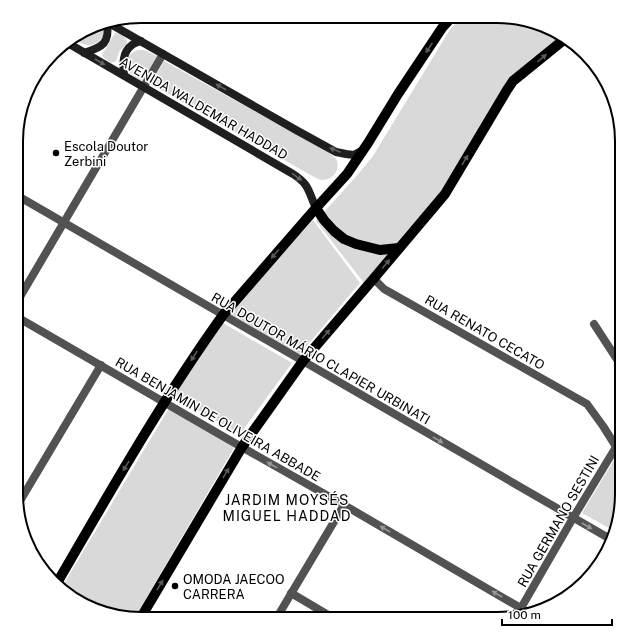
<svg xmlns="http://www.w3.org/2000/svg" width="638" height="635" font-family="'Public Sans',sans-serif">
  <rect width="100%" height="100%" fill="#fff"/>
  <g fill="#d9d9d9">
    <polygon points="464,17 513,17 560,33 562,35 514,75 441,195 364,283 316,221 360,172 373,156 449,31 454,25"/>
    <path d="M101 23 103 27V37C92 49 86 46 73 39Z"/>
    <path d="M115 33C120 33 125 37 127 41V43L119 52 116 61 111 63 103 57 102 55Z"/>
    <path d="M138 50H144L157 56 142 81C138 79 134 77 131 74 125 68 126 58 132 53 134 51 136 51 138 50Z"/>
    <path d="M164 61 323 149C328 152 333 155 336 159 341 168 334 180 323 180 320 180 317 178 314 177L151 84Z"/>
    <polygon points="313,220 360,283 299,355 228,315"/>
    <polygon points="223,323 292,363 240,434 174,397 204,348"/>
    <polygon points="169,408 234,448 134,619 85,606 62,587"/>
    <polygon points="614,460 622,472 622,502 614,531 582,513"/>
  </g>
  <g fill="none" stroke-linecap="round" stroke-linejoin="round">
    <g stroke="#525252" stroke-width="8">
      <polyline points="18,196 612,540"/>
      <polyline points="375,277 377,282 384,289 587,404 603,426 622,456"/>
      <polyline points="17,302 163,54"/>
      <polyline points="17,317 231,441 344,505 531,614"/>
      <polyline points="594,324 622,367"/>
      <polyline points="17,506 101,365"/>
      <polyline points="291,593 335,619"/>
      <polyline points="521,608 573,518 616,447"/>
      <polyline points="276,619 344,505"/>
    </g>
    <g stroke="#1f1f1f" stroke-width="8">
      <polyline points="107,22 296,130 336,152 346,154 354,155 363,150"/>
      <path d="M66 42 293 174C310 185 308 191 316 208"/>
      <path d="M84 53C103 47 110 43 107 22"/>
      <path d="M124 75C123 65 122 52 132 45 134 43 138 42 141 41"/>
    </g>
    <g stroke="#000" stroke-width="10">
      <polyline points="316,208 324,220 334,231 344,239 356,244 380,250 399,248"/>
      <path d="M57 583C110 492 162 400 223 315L316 208 347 174 368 143 398 94 442 28 452 17"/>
      <polyline points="140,619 242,447 303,361 375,277 445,194 507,90 513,81 566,38"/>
    </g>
  </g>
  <defs><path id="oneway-solid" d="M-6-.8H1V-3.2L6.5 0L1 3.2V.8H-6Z"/></defs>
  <g fill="#595959">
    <use href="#oneway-solid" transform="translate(429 48) rotate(124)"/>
    <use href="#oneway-solid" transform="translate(542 58) rotate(-40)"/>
    <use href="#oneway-solid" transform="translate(465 160) rotate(-59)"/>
    <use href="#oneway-solid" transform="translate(275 254) rotate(131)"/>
    <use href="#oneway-solid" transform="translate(386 264) rotate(-50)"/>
    <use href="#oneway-solid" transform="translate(326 334) rotate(-49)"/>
    <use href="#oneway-solid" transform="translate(194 356) rotate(123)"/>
    <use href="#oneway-solid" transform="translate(126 466) rotate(121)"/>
    <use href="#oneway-solid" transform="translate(226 473) rotate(-59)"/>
    <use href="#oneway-solid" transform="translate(160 585) rotate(-59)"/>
  </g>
  <g fill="#626262">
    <use href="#oneway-solid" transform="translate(100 62) rotate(30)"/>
    <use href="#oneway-solid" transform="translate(221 87) rotate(-150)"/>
    <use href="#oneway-solid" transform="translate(335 150) rotate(-157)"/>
    <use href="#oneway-solid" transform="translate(297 177) rotate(36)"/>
  </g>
  <g fill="#979797">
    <use href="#oneway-solid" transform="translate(438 440) rotate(30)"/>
    <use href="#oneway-solid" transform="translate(272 465) rotate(-151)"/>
    <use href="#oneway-solid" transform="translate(587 526) rotate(30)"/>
    <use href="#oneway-solid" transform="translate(385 529) rotate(-150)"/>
    <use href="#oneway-solid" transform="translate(497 594) rotate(-150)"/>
  </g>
  <g fill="#000" stroke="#fff" stroke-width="1.5">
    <circle cx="56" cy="153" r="4"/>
    <circle cx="175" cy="586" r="4"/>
  </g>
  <g text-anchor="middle" stroke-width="3" stroke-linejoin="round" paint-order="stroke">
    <g font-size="13" fill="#000" stroke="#fff">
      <text transform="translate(204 108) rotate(30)" y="5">AVENIDA WALDEMAR HADDAD</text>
      <text transform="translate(485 332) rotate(30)" y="5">RUA RENATO CECATO</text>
      <text transform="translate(321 358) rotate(30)" y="5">RUA DOUTOR MÁRIO CLAPIER URBINATI</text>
      <text transform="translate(218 419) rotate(30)" y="5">RUA BENJAMIN DE OLIVEIRA ABBADE</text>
      <text transform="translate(558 521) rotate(-60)" y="5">RUA GERMANO SESTINI</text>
    </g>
    <g font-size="13" fill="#000" stroke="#fff" text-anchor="start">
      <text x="64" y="151">Escola Doutor<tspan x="64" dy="15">Zerbini</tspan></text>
      <text x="183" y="584">OMODA JAECOO<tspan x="183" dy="15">CARRERA</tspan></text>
    </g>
    <g font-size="14" letter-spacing="1" fill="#000" stroke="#fff">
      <text x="287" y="505">JARDIM MOYSÉS<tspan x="287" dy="16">MIGUEL HADDAD</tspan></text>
    </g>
  </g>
  <path d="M0 0H638V635H0ZM141 23H497A118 118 0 0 1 615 141V494A118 118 0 0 1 497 612H141A118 118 0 0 1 23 494V141A118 118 0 0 1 141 23Z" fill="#fff" fill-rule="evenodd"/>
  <path fill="none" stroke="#000" stroke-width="2" d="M141 23H497A118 118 0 0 1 615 141V494A118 118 0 0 1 497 612H141A118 118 0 0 1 23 494V141A118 118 0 0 1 141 23Z"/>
  <path d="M502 619v6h110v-6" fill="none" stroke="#000000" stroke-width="2"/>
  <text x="508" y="619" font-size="12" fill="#000000" stroke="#ffffff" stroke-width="3" paint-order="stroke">100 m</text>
</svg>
